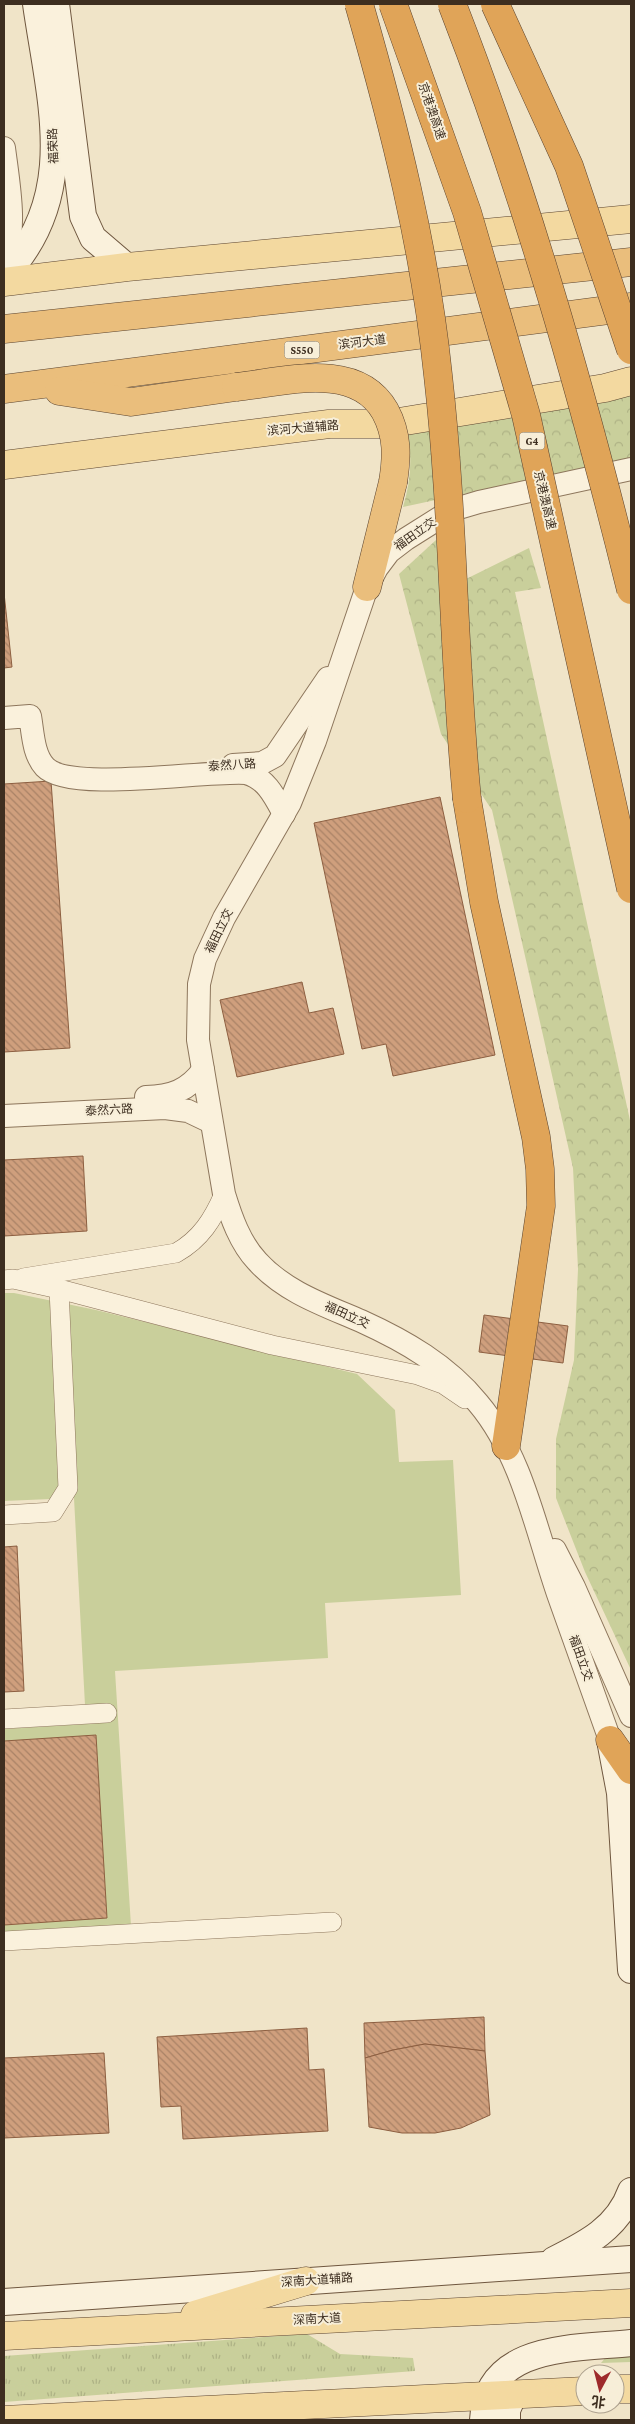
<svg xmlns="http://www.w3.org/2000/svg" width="635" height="2424" font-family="'Crimson Pro','Noto Sans SC',serif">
  <defs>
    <pattern id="grass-tufts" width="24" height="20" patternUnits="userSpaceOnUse" patternTransform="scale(1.25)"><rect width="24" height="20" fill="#c9cf9b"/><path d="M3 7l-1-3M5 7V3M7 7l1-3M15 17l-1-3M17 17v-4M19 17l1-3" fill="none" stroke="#aeb285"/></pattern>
    <pattern id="forest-crowns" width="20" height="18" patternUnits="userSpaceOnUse" patternTransform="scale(1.25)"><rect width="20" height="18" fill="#c9cf9b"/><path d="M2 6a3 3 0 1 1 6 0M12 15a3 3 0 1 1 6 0" fill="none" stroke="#aeb285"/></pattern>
    <pattern id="building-back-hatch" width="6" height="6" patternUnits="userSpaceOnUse" patternTransform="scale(1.25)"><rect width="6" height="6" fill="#cf9f7d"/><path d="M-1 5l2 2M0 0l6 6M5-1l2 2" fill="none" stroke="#a98266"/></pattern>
  </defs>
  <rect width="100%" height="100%" fill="#f0e4c8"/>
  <g fill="url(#grass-tufts)">
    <polygon points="307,2334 340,2354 413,2358 415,2371 4,2402 4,2356"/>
    <polygon points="631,2352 631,2362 601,2363 606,2357"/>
  </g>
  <g fill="url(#forest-crowns)">
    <path d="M631 391V458L403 507C411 481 413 455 406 429Z"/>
    <polygon points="436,540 466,579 529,548 541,588 515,592 631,1125 631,1670 585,1572 556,1498 556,1439 574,1360 578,1269 573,1168 492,810 441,734 399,574"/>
  </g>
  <polygon fill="#c9cf9b" points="4,1293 14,1293 96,1310 357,1374 395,1410 399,1462 453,1460 461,1595 325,1603 328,1658 115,1671 131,1926 4,1933 4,1729 86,1724 74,1498 4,1501"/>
  <g fill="url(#building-back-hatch)" stroke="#8d5f41">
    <polygon points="4,593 12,667 4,668"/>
    <polygon points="51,781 70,1048 4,1052 4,784"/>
    <polygon points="440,797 495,1055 393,1076 386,1044 362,1049 314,823"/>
    <polygon points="302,982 309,1013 333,1008 344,1054 237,1077 220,1000"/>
    <polygon points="83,1156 87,1231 4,1236 4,1160"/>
    <polygon points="484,1315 568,1326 563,1363 479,1352"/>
    <polygon points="17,1546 24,1691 4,1692 4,1547"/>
    <polygon points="96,1735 107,1918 4,1925 4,1741"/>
    <polygon points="484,2017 485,2051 425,2044 393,2050 365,2058 364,2023"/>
    <polygon points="307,2028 309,2070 324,2069 328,2131 183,2139 181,2106 161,2107 157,2037"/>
    <polygon points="425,2044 485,2051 490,2115 461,2128 435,2133 402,2133 369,2127 365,2058 393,2050"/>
    <polygon points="104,2053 109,2133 4,2138 4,2058"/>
  </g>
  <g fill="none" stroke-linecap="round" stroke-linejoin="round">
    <defs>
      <g id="minor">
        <path d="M23 1278 176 1253C201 1239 213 1219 224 1194"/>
        <polyline points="4,1280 13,1279 59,1289 272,1345 418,1375 443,1384 465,1399"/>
        <polyline points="4,1515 53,1512 68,1488 59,1289"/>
        <polyline points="4,1719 107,1713"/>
        <polyline points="4,1941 332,1922"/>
      </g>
      <g id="tertiary">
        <path d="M4 148C9 187 17 227 4 265"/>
        <path d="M4 718 30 716C33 733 33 754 45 767 70 793 206 770 246 773 266 778 275 797 284 814"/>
        <polyline points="233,765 262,763 275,756 328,678"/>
        <path d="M146 1097C171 1096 188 1091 203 1070"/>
        <polyline points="4,1116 165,1108 188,1111 211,1122"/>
        <polyline points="555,1550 574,1587 631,1716"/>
        <path d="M610 1740C593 1691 575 1643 558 1594 536 1530 522 1455 478 1403 447 1365 405 1341 361 1321 324 1305 285 1292 257 1261 240 1243 231 1217 224 1194L198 1040 199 984 205 959 224 918 290 803 315 741 367 587 377 568 389 552 406 539 452 510 479 502 631 469"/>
      </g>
      <g id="secondary">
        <polyline points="56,4 83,216 93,238 127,267"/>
        <path d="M4 276C80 196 50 102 36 4"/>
        <polyline points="610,1740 620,1793 631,1970"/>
        <path d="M554 2260C586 2244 618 2228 631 2191"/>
        <polyline points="4,2302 631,2259"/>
        <path d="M483 2420C487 2343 574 2349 631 2343"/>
        <polyline points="507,2420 507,2410 514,2394"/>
      </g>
      <g id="primary">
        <polyline points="4,282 127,267 631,219"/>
        <polyline points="4,465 329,424 387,424 605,388 631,381"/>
        <polyline points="195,2315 306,2281"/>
        <polyline points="4,2336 631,2303"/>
        <polyline points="615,2389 631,2389"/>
        <polyline points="4,2420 585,2391"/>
      </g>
      <g id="trunk">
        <polyline points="4,329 631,262"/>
        <polyline points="4,389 631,307"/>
        <polyline points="59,391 131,402 236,387"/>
        <polyline points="367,587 393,482"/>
      </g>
      <g id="motorway">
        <polyline points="467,799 484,902 536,1137 540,1169 541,1206 506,1446"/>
        <polyline points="610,1740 631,1770"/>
      </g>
    </defs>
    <use href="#minor" stroke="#8d765c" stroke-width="20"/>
    <use href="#tertiary" stroke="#8d765c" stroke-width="24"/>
    <use href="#secondary" stroke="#6f573f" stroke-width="28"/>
    <use href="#primary" stroke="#5b4430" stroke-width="29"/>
    <use href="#trunk" stroke="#5b4430" stroke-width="29"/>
    <use href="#motorway" stroke="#5b4430" stroke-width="29"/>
    <use href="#minor" stroke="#faf1dc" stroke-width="19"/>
    <use href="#tertiary" stroke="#faf1dc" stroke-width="22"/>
    <use href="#secondary" stroke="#faf1dc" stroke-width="26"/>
    <use href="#primary" stroke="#f3d9a0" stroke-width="28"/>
    <use href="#trunk" stroke="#eabe7c" stroke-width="28"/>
    <use href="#motorway" stroke="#e0a458" stroke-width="28"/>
    <defs>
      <path id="trunk-bridge" d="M236 387C283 382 356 360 385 411 398 435 397 457 393 482"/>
      <g id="motorway-bridge">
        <path d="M359 4C394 126 425 248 438 375 454 516 453 658 467 799"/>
        <polyline points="393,4 467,212 526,415 631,889"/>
        <path d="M452 4C526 194 582 392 631 590"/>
        <polyline points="495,4 569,166 631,350"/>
      </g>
    </defs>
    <use href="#trunk-bridge" stroke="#5b4430" stroke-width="29" stroke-linecap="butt"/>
    <use href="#motorway-bridge" stroke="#5b4430" stroke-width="29" stroke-linecap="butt"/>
    <use href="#trunk-bridge" stroke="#eabe7c" stroke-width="28"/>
    <use href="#motorway-bridge" stroke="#e0a458" stroke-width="28"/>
  </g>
  <g text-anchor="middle" stroke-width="4" stroke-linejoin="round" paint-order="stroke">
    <g fill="#f7eed8" stroke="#756857" stroke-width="1">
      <rect x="284.5" y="341.5" width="35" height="17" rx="4"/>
      <rect x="519.5" y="432.5" width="25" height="17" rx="4"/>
    </g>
    <g font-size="11" font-weight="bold" fill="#3d2e20">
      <text x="302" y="354">S550</text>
      <text x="532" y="445">G4</text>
    </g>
    <g font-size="12" fill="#3d2e20" stroke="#f7eed8">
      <text transform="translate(432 111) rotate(71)" y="4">京港澳高速</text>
      <text transform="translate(53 146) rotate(-92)" y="4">福荣路</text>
      <text transform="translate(362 342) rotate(-7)" y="4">滨河大道</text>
      <text transform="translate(303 428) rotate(-5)" y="4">滨河大道辅路</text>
      <text transform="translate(545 500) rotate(77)" y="4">京港澳高速</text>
      <text transform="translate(415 534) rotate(-35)" y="4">福田立交</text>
      <text transform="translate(232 765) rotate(-4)" y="4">泰然八路</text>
      <text transform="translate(219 931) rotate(-64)" y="4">福田立交</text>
      <text transform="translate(109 1110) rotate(-3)" y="4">泰然六路</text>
      <text transform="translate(347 1315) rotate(24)" y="4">福田立交</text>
      <text transform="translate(581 1658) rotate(70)" y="4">福田立交</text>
      <text transform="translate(317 2280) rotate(-4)" y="4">深南大道辅路</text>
      <text transform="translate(317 2319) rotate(-3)" y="4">深南大道</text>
    </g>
  </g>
  <rect width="635" height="2424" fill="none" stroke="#3d2e20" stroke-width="10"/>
  <g transform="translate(600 2389) rotate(187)"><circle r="24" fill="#f7eed8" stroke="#ada18e"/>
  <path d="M0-4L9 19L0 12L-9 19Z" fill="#9e2a2b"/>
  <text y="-8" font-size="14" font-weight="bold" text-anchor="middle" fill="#3d2e20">北</text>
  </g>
</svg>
